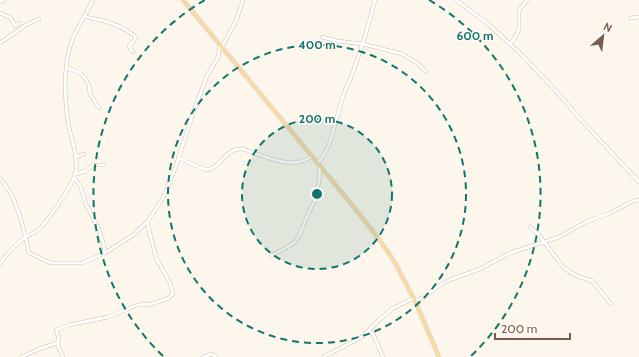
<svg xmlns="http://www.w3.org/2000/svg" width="639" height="357" font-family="Cabin,sans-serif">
  <rect width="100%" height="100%" fill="#fdf6ec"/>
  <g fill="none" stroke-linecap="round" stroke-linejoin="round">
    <defs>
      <g id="minor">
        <polyline points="456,0 487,23 522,55 555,90 582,121 639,182"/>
        <polyline points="0,2 4,0"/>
        <polyline points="0,13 11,18 15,26 19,23"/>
        <path d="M85 16C91 19 97 19 104 21 116 24 126 29 136 37 135 41 131 43 129 46L133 52"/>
        <polyline points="631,18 639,17"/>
        <polyline points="322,37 337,41 363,44 402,54 417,63 426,72"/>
        <polyline points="0,43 24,26 39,19"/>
        <polyline points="510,44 514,39 518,32 519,26 519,10 527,0"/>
        <polyline points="223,47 224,43 236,21 243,0"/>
        <polyline points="66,67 80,73 85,78 89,85 90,94 99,108"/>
        <polyline points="75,157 84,154"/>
        <path d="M178 158 206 170C222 168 224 148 242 149 247 150 251 152 257 154 274 160 296 169 312 156"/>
        <polyline points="318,163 322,158 329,145 344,93 352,75 365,37 375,0"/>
        <polyline points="75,174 86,171 93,165 104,165"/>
        <polyline points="74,178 80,185 86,204 99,230 103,242 105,253"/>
        <path d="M0 179C17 194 24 231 29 253L51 263H82L105 253 133 235 147 222 163 198 176 166 194 110 207 76 218 57 220 44"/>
        <polyline points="530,227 538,234 564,268 575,275 592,281 611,304"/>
        <polyline points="271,256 294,243 299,236 308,214 315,200 319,181 320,166"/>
        <path d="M0 264C6 255 16 244 25 237 29 234 35 234 38 230 46 224 72 185 75 175 80 158 70 138 68 121 64 94 63 63 73 38 79 25 87 12 93 0"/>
        <polyline points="415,301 424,297 443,283 452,279 480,269 506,255 513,252 559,237 586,222 610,213 633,201 639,200"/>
        <polyline points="367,332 370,332 373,334 383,357"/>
        <polyline points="57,343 63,357"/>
        <polyline points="21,357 39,349 57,343 59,339 56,330 69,325 108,317 128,309 137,305 151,304 169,298 173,294 170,283 156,258 147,222"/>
        <polyline points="203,357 212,354 216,357"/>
        <polyline points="323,357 362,337 380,319 392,309 414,298"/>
      </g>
      <polyline id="major" points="183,0 348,200 376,235 394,261 415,301 439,357"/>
    </defs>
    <use href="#minor" stroke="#d1beb0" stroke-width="4"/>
    <use href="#major" stroke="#dad1cd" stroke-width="4.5"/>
    <use href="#minor" stroke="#fff" stroke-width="3"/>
    <use href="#major" stroke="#fbd9a5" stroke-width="3.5"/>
  </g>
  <circle cx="317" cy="194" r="75" fill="#0f766e" fill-opacity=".12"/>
  <g fill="none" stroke="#0f766e" stroke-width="2" stroke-dasharray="7 5">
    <circle cx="317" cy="194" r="75"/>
    <circle cx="317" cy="194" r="149"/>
    <path d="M163 356A224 224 0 0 1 205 0M429 0A224 224 0 0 1 471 356"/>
  </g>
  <circle cx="317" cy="194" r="6" fill="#0f766e" stroke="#fffaf3" stroke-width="2"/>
  <g font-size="12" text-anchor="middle" font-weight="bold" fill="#0f766e" stroke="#fffaf3" stroke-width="3" stroke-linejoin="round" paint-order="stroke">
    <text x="475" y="40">600 m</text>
    <text x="317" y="49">400 m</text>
    <text x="317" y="123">200 m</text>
  </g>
  <g transform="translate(603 36) rotate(28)" stroke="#fffaf3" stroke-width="3" paint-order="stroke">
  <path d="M0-3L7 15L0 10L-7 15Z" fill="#7a5c4d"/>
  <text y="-6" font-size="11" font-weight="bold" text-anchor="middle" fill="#7a5c4d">N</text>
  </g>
  <path d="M495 333v6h75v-6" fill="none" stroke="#7a5c4d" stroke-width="2"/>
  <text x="501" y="333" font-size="12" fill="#7a5c4d" stroke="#fffaf3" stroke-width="3" paint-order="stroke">200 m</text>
</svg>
